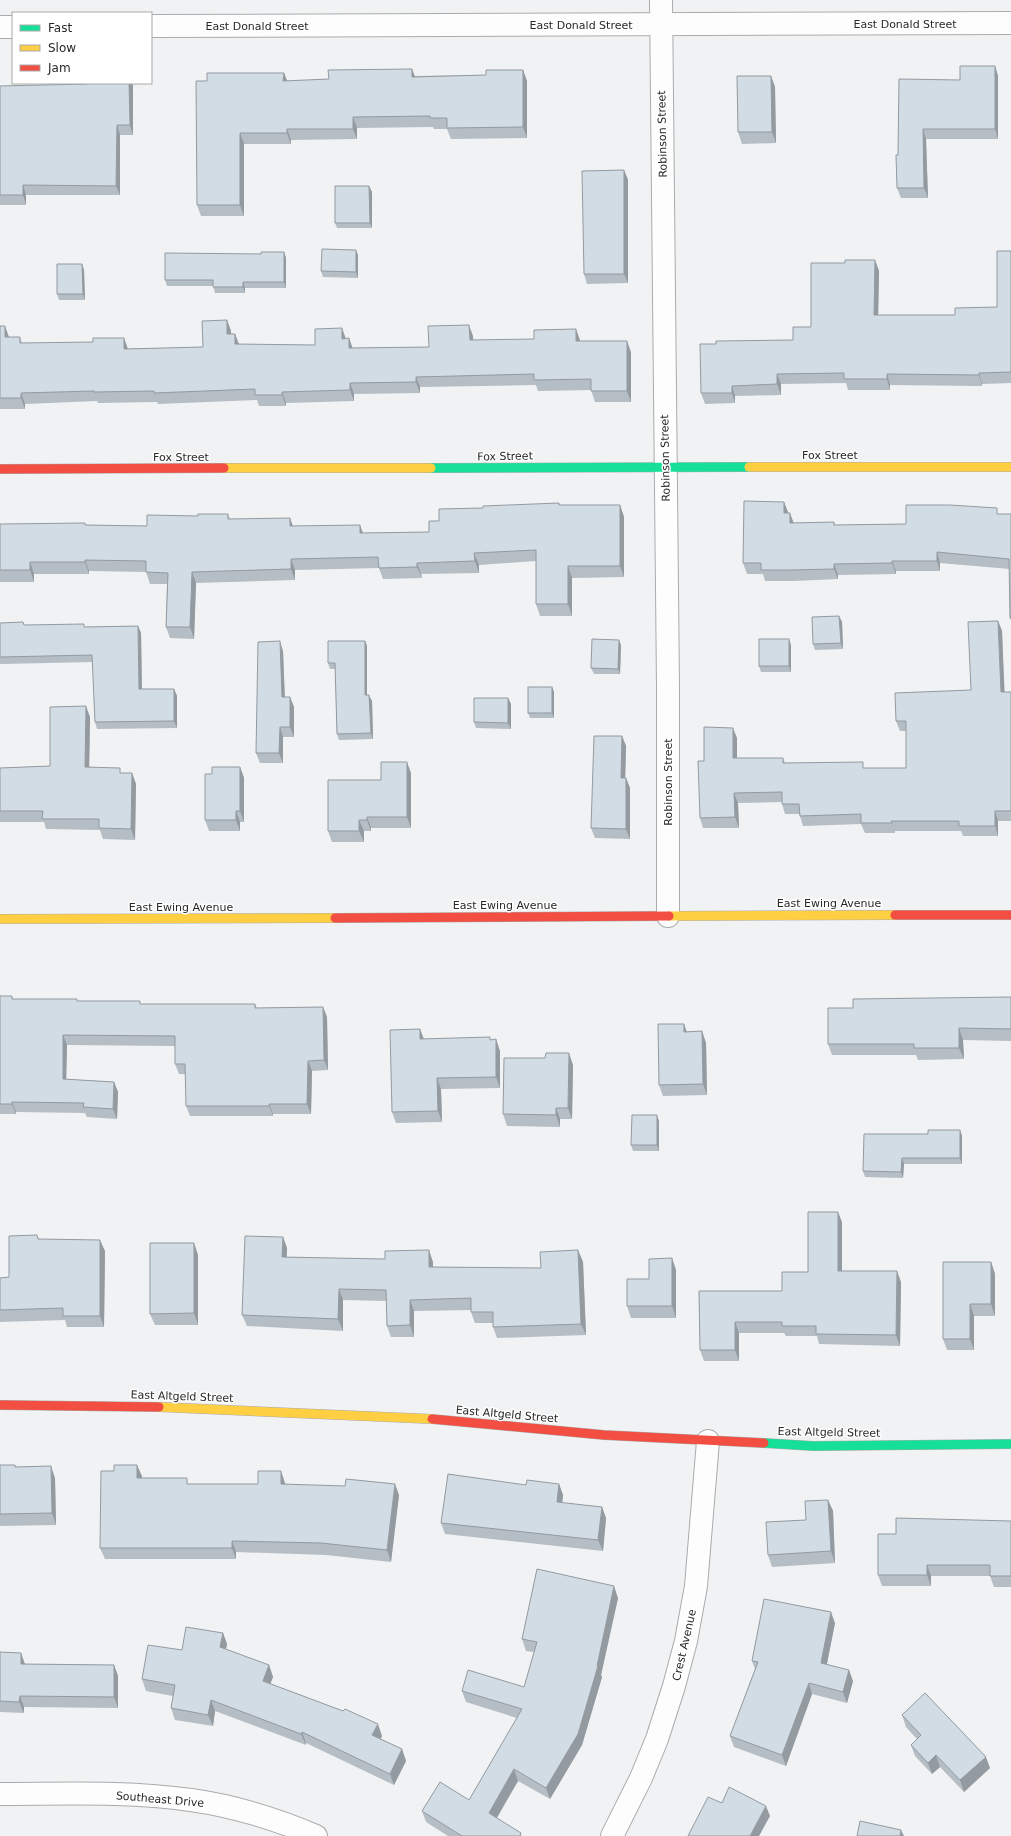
<svg xmlns="http://www.w3.org/2000/svg" width="1011" height="1836" font-family="'DejaVu Sans',sans-serif">
  <rect width="100%" height="100%" fill="#f1f2f3"/>
  <g fill="none" stroke-linecap="round" stroke-linejoin="round">
    <defs>
      <g id="street">
        <polyline points="661,0 668,687 668,916"/>
        <polyline points="151,26 1011,23"/>
        <polyline points="0,27 13,27"/>
        <path d="M0 1794C63 1794 128 1791 191 1800 234 1806 276 1819 316 1836"/>
        <polyline points="612,1836 641,1778 657,1739 674,1686 686,1641 696,1586 708,1441"/>
      </g>
      <g id="fast">
        <polyline points="431,468 749,467"/>
        <polyline points="764,1443 813,1446 1011,1444"/>
      </g>
      <g id="slow">
        <polyline points="749,467 1011,467"/>
        <polyline points="224,468 431,468"/>
        <polyline points="669,916 895,915"/>
        <polyline points="0,919 335,918"/>
        <polyline points="159,1407 432,1419"/>
      </g>
      <g id="jam">
        <polyline points="0,469 224,468"/>
        <polyline points="895,915 1011,915"/>
        <polyline points="335,918 669,916"/>
        <polyline points="0,1405 159,1407"/>
        <polyline points="432,1419 604,1435 764,1443"/>
      </g>
    </defs>
    <use href="#street" stroke="#aaabac" stroke-width="24"/>
    <use href="#fast" stroke="#aaabac" stroke-width="10"/>
    <use href="#slow" stroke="#aaabac" stroke-width="10"/>
    <use href="#jam" stroke="#aaabac" stroke-width="10"/>
    <use href="#street" stroke="#fdfdfd" stroke-width="22"/>
    <use href="#fast" stroke="#16e098" stroke-width="9"/>
    <use href="#slow" stroke="#ffcf43" stroke-width="9"/>
    <use href="#jam" stroke="#f24e42" stroke-width="9"/>
  </g>
  <g fill="#b5bdc5">
    <polygon points="995,66 998,76 998,139 926,139 928,198 901,198 897,188 898,155 960,80"/>
    <polygon points="412,69 415,76 486,75 523,70 527,81 527,138 451,139 447,129 434,129 433,127 357,128 357,139 291,140 291,144 244,144 244,216 201,216 197,205 207,81 284,73 287,81 329,79"/>
    <polygon points="771,76 775,87 776,143 742,144 738,132"/>
    <polygon points="133,85 133,135 120,135 120,195 26,195 26,205 0,205 0,86"/>
    <polygon points="624,170 628,180 628,283 587,284 584,274"/>
    <polygon points="369,186 372,192 372,228 337,228 335,223"/>
    <polygon points="1011,251 1011,383 982,384 982,386 890,385 890,390 848,390 846,383 781,384 781,395 735,396 735,403 705,404 701,393 716,344 793,340 811,327 845,263 875,260 879,271 878,315 955,315 997,307"/>
    <polygon points="284,252 286,258 286,288 245,288 245,293 215,293 213,286 167,286 165,280 261,254"/>
    <polygon points="358,255 358,278 323,277 321,271"/>
    <polygon points="82,264 84,270 85,300 59,300 57,294"/>
    <polygon points="227,320 231,331 231,334 235,334 239,344 315,345 349,338 352,348 429,347 473,336 473,340 580,340 580,341 631,352 631,402 595,402 591,390 538,391 536,385 420,387 420,393 354,394 354,401 286,403 286,406 259,406 257,400 158,404 157,402 98,403 97,401 25,404 25,409 0,409 0,326 9,337 20,337 22,343 128,349 203,347"/>
    <polygon points="784,502 788,513 794,523 834,522 835,525 906,524 999,514 1011,514 1011,620 1010,618 1010,569 940,563 940,571 896,571 896,574 838,575 838,579 794,581 765,581 763,574 747,574 743,563"/>
    <polygon points="559,503 560,505 620,505 624,517 624,577 572,578 572,616 540,616 536,604 536,561 479,565 479,573 421,574 422,578 383,579 379,568 295,570 295,580 196,583 194,639 170,638 166,627 167,584 150,584 146,572 89,571 89,574 34,574 34,582 0,582 0,524 147,526 198,516 228,514 230,519 293,526 363,533 429,532 439,521 483,508"/>
    <polygon points="839,616 842,622 843,649 815,650 813,644"/>
    <polygon points="998,621 1002,631 1004,692 1011,692 1011,821 998,821 998,836 963,836 961,831 895,831 895,833 865,833 861,824 803,826 800,816 799,814 785,814 782,804 782,802 738,803 739,828 703,828 700,818 704,761 737,738 737,758 783,758 785,763 865,768 906,768 906,731 900,731 896,721 971,690"/>
    <polygon points="0,623 25,625 85,627 138,626 141,633 142,689 174,689 177,696 177,728 97,729 95,722 93,662 0,664"/>
    <polygon points="365,641 367,646 367,695 372,701 373,739 339,740 337,734 335,669 330,669 328,663"/>
    <polygon points="621,645 620,674 594,674 591,668"/>
    <polygon points="791,645 791,672 761,672 759,666"/>
    <polygon points="283,651 285,697 290,697 294,707 294,737 283,737 283,763 260,763 256,753"/>
    <polygon points="552,687 554,692 554,718 530,718 528,713"/>
    <polygon points="508,698 511,704 511,729 476,728 474,722"/>
    <polygon points="90,717 89,767 121,773 132,773 136,784 135,840 103,839 100,830 46,829 44,822 0,822 0,768 50,766"/>
    <polygon points="622,736 626,746 625,778 626,778 630,788 630,839 595,838 591,828"/>
    <polygon points="240,767 244,778 244,822 240,822 240,831 209,831 205,820 212,774"/>
    <polygon points="411,773 411,828 371,828 371,831 364,831 364,842 332,842 328,831 381,780"/>
    <polygon points="0,996 12,996 13,999 77,1001 142,1004 255,1004 257,1008 323,1007 327,1017 328,1070 312,1071 311,1114 273,1114 273,1116 190,1116 186,1106 186,1074 179,1074 175,1064 175,1046 67,1045 66,1079 114,1082 118,1092 117,1119 87,1117 85,1113 16,1112 16,1114 0,1114"/>
    <polygon points="1011,997 1011,1041 963,1040 964,1059 918,1060 916,1055 832,1055 828,1044 853,1008"/>
    <polygon points="420,1029 424,1039 491,1040 500,1051 500,1088 441,1089 442,1122 396,1123 392,1112"/>
    <polygon points="702,1031 706,1043 707,1095 663,1096 659,1085 687,1032"/>
    <polygon points="545,1058 573,1065 572,1119 560,1119 560,1127 507,1126 503,1114"/>
    <polygon points="659,1121 659,1151 633,1151 631,1145"/>
    <polygon points="960,1130 962,1136 962,1164 904,1164 903,1178 865,1177 863,1171 928,1134"/>
    <polygon points="842,1222 842,1271 901,1282 900,1346 819,1344 817,1336 786,1336 784,1333 739,1333 739,1361 704,1361 700,1350 699,1291 782,1291 808,1272"/>
    <polygon points="37,1235 39,1239 105,1251 104,1327 67,1327 65,1320 0,1322 0,1278 9,1277"/>
    <polygon points="283,1237 287,1248 287,1257 433,1262 433,1267 541,1268 578,1250 583,1262 586,1335 497,1338 493,1327 493,1323 475,1323 471,1312 471,1310 414,1311 414,1337 391,1337 387,1326 386,1301 343,1300 343,1331 247,1326 242,1315"/>
    <polygon points="194,1243 198,1255 198,1325 155,1325 150,1314"/>
    <polygon points="672,1258 676,1270 676,1318 631,1318 627,1306 649,1279"/>
    <polygon points="991,1262 995,1274 995,1316 974,1316 974,1350 947,1350 943,1339"/>
    <polygon points="0,1465 15,1465 16,1467 55,1478 56,1525 0,1526"/>
    <polygon points="142,1476 142,1478 190,1484 258,1484 285,1483 285,1484 399,1495 391,1562 326,1555 236,1552 236,1559 105,1559 100,1548"/>
    <polygon points="559,1484 563,1495 562,1503 602,1507 606,1518 603,1551 445,1534 441,1523 526,1485"/>
    <polygon points="828,1500 833,1511 835,1563 772,1567 768,1555 806,1520"/>
    <polygon points="1011,1521 1011,1587 994,1587 990,1576 931,1576 931,1586 882,1586 878,1575 896,1534"/>
    <polygon points="618,1598 601,1675 602,1677 582,1745 550,1799 518,1781 497,1818 522,1836 448,1836 426,1822 422,1811 469,1800 517,1718 466,1702 462,1691 524,1687 534,1652 526,1651 522,1639"/>
    <polygon points="835,1623 827,1664 853,1681 847,1703 812,1694 786,1766 734,1747 730,1736 755,1669 752,1661"/>
    <polygon points="223,1633 227,1644 226,1649 269,1665 273,1677 270,1684 382,1736 380,1739 402,1749 406,1761 394,1785 306,1743 306,1745 215,1711 213,1726 175,1720 171,1708 173,1696 146,1691 142,1679 182,1650"/>
    <polygon points="0,1652 21,1653 25,1664 114,1665 118,1676 118,1708 24,1707 24,1713 0,1712"/>
    <polygon points="902,1715 990,1768 964,1792 940,1767 932,1774 915,1756 911,1745 917,1739 906,1727"/>
  </g>
  <g fill="#939aa0">
    <polygon points="995,66 998,76 998,139 995,129"/>
    <polygon points="412,69 416,80 412,77"/>
    <polygon points="523,70 527,81 527,138 523,127"/>
    <polygon points="284,73 288,83 283,81"/>
    <polygon points="771,76 775,87 776,143 772,132"/>
    <polygon points="129,83 132,83 133,85 133,135 130,125"/>
    <polygon points="353,117 357,128 357,139 353,129"/>
    <polygon points="117,125 120,135 120,195 116,186"/>
    <polygon points="287,129 291,140 291,144 287,133"/>
    <polygon points="923,129 926,139 928,198 924,188"/>
    <polygon points="240,133 244,144 244,216 240,205"/>
    <polygon points="624,170 628,180 628,283 624,274"/>
    <polygon points="23,185 26,195 26,205 23,195"/>
    <polygon points="369,186 372,192 372,228 370,223"/>
    <polygon points="356,250 358,255 358,278 356,272"/>
    <polygon points="284,252 286,258 286,288 284,282"/>
    <polygon points="875,260 879,271 878,325 874,315"/>
    <polygon points="82,264 84,270 85,300 83,294"/>
    <polygon points="243,282 245,288 245,293 243,287"/>
    <polygon points="227,320 231,331 231,345 227,334"/>
    <polygon points="469,325 473,336 474,351 470,340"/>
    <polygon points="5,326 9,337 5,337"/>
    <polygon points="342,328 346,339 342,339"/>
    <polygon points="576,329 580,340 580,352 576,341"/>
    <polygon points="235,334 239,345 235,344"/>
    <polygon points="124,338 128,349 124,349"/>
    <polygon points="349,338 353,349 349,348"/>
    <polygon points="627,341 631,352 631,402 627,391"/>
    <polygon points="979,373 982,384 982,386 979,375"/>
    <polygon points="777,374 781,384 781,395 777,384"/>
    <polygon points="887,374 890,385 890,390 887,379"/>
    <polygon points="416,377 420,387 420,393 416,382"/>
    <polygon points="350,383 354,394 354,401 350,390"/>
    <polygon points="732,386 735,396 735,403 732,393"/>
    <polygon points="282,392 286,403 286,406 282,395"/>
    <polygon points="21,393 25,404 25,409 21,398"/>
    <polygon points="784,502 788,512 788,524 784,513"/>
    <polygon points="620,505 624,517 624,577 620,566"/>
    <polygon points="790,513 794,524 790,523"/>
    <polygon points="290,518 294,529 290,526"/>
    <polygon points="360,525 364,536 360,533"/>
    <polygon points="937,552 940,563 940,571 937,561"/>
    <polygon points="474,553 479,565 479,573 475,561"/>
    <polygon points="291,559 295,570 295,580 291,569"/>
    <polygon points="85,560 89,571 89,574 85,562"/>
    <polygon points="892,561 896,571 896,574 892,563"/>
    <polygon points="30,562 34,574 34,582 30,570"/>
    <polygon points="417,563 421,574 422,578 417,567"/>
    <polygon points="834,564 838,575 838,579 834,569"/>
    <polygon points="568,566 572,578 572,616 568,604"/>
    <polygon points="192,572 196,583 194,639 190,627"/>
    <polygon points="839,616 842,622 843,649 841,643"/>
    <polygon points="998,621 1002,631 1005,702 1001,692"/>
    <polygon points="138,626 141,633 142,696 139,689"/>
    <polygon points="789,639 791,645 791,672 789,666"/>
    <polygon points="619,640 621,645 620,674 618,669"/>
    <polygon points="280,641 283,651 285,707 282,697"/>
    <polygon points="365,641 367,646 367,701 365,695"/>
    <polygon points="552,687 554,692 554,718 552,713"/>
    <polygon points="174,689 177,696 177,728 174,721"/>
    <polygon points="369,695 372,701 373,739 371,733"/>
    <polygon points="290,697 294,707 294,737 290,727"/>
    <polygon points="508,698 511,704 511,729 508,723"/>
    <polygon points="86,706 90,717 89,778 85,767"/>
    <polygon points="280,727 283,737 283,763 279,753"/>
    <polygon points="733,728 737,738 737,769 733,758"/>
    <polygon points="622,736 626,746 625,788 621,778"/>
    <polygon points="407,762 411,773 411,828 407,817"/>
    <polygon points="240,767 244,778 244,822 240,811"/>
    <polygon points="132,773 136,784 135,840 131,829"/>
    <polygon points="626,778 630,788 630,839 626,829"/>
    <polygon points="734,793 738,803 739,828 735,817"/>
    <polygon points="236,811 240,822 240,831 236,820"/>
    <polygon points="995,811 998,821 998,836 995,826"/>
    <polygon points="367,817 371,828 371,831 367,820"/>
    <polygon points="359,820 364,831 364,842 359,831"/>
    <polygon points="323,1007 327,1017 328,1070 324,1060"/>
    <polygon points="684,1024 688,1035 684,1032"/>
    <polygon points="959,1028 963,1040 964,1059 959,1048"/>
    <polygon points="420,1029 424,1040 420,1039"/>
    <polygon points="702,1031 706,1043 707,1095 703,1084"/>
    <polygon points="63,1035 67,1045 66,1089 63,1079"/>
    <polygon points="496,1039 500,1051 500,1088 496,1077"/>
    <polygon points="569,1053 573,1065 572,1119 568,1108"/>
    <polygon points="308,1061 312,1071 311,1114 307,1104"/>
    <polygon points="437,1078 441,1089 442,1122 438,1111"/>
    <polygon points="114,1082 118,1092 117,1119 113,1109"/>
    <polygon points="12,1102 16,1112 16,1114 12,1104"/>
    <polygon points="269,1104 273,1114 273,1116 269,1106"/>
    <polygon points="556,1108 560,1119 560,1127 556,1115"/>
    <polygon points="657,1115 659,1121 659,1151 657,1145"/>
    <polygon points="960,1130 962,1136 962,1164 960,1158"/>
    <polygon points="902,1158 904,1164 903,1178 901,1172"/>
    <polygon points="838,1212 842,1222 842,1282 838,1271"/>
    <polygon points="283,1237 287,1248 286,1268 282,1257"/>
    <polygon points="100,1240 105,1251 104,1327 100,1316"/>
    <polygon points="194,1243 198,1255 198,1325 194,1313"/>
    <polygon points="429,1250 433,1262 433,1278 429,1267"/>
    <polygon points="578,1250 583,1262 586,1335 581,1324"/>
    <polygon points="672,1258 676,1270 676,1318 672,1306"/>
    <polygon points="991,1262 995,1274 995,1316 991,1304"/>
    <polygon points="897,1271 901,1282 900,1346 896,1335"/>
    <polygon points="339,1289 343,1300 343,1331 338,1319"/>
    <polygon points="410,1300 414,1311 414,1337 410,1325"/>
    <polygon points="970,1304 974,1316 974,1350 970,1339"/>
    <polygon points="735,1322 739,1333 739,1361 735,1350"/>
    <polygon points="137,1465 142,1476 142,1489 137,1478"/>
    <polygon points="51,1466 55,1478 56,1525 52,1513"/>
    <polygon points="281,1471 285,1483 285,1496 281,1484"/>
    <polygon points="395,1484 399,1495 391,1562 387,1550"/>
    <polygon points="559,1484 563,1495 561,1514 557,1502"/>
    <polygon points="828,1500 833,1511 835,1563 831,1551"/>
    <polygon points="602,1507 606,1518 603,1551 598,1540"/>
    <polygon points="232,1541 236,1552 236,1559 232,1548"/>
    <polygon points="927,1565 931,1576 931,1586 927,1575"/>
    <polygon points="614,1586 618,1598 601,1675 602,1677 582,1745 550,1799 546,1788 597,1666"/>
    <polygon points="831,1612 835,1623 825,1673 821,1663"/>
    <polygon points="223,1633 227,1644 224,1659 220,1647"/>
    <polygon points="21,1653 25,1665 21,1664"/>
    <polygon points="114,1665 118,1676 118,1708 114,1697"/>
    <polygon points="269,1665 273,1677 267,1692 263,1681"/>
    <polygon points="849,1670 853,1681 847,1703 843,1692"/>
    <polygon points="809,1683 812,1694 786,1766 782,1755"/>
    <polygon points="20,1696 24,1707 24,1713 19,1702"/>
    <polygon points="211,1700 215,1711 213,1726 208,1715"/>
    <polygon points="378,1724 382,1736 377,1747 372,1735"/>
    <polygon points="302,1732 306,1743 306,1745 301,1734"/>
    <polygon points="402,1749 406,1761 394,1785 390,1774"/>
    <polygon points="936,1755 940,1767 932,1774 928,1763"/>
    <polygon points="986,1757 990,1768 964,1792 960,1780"/>
    <polygon points="514,1769 518,1781 493,1824 489,1813"/>
    <polygon points="766,1806 770,1816 759,1836 750,1836"/>
    <polygon points="901,1830 904,1836 900,1836"/>
  </g>
  <g fill="#d2dce5" stroke="#939aa0">
    <polygon points="960,66 995,66 995,129 923,129 924,188 897,188 896,155 898,155 899,79 960,80"/>
    <polygon points="412,69 412,77 486,75 486,70 523,70 523,127 447,128 447,118 430,118 430,116 353,117 353,129 287,129 287,133 240,133 240,205 197,205 196,81 207,81 207,73 284,73 283,81 329,79 328,70"/>
    <polygon points="737,76 771,76 772,132 738,132"/>
    <polygon points="87,83 129,83 130,125 117,125 116,186 23,185 23,195 0,195 0,86 87,84"/>
    <polygon points="624,170 624,274 584,274 582,171"/>
    <polygon points="335,186 369,186 370,223 335,223"/>
    <polygon points="322,249 356,250 356,272 321,271"/>
    <polygon points="997,251 1011,251 1011,372 979,373 979,375 887,374 887,379 844,379 844,373 777,374 777,384 732,386 732,393 701,393 700,344 716,344 716,341 793,340 793,327 811,327 811,263 845,263 845,260 875,260 874,315 955,315 955,308 997,307"/>
    <polygon points="261,252 284,252 284,282 243,282 243,287 213,287 213,280 165,280 165,253 261,254"/>
    <polygon points="57,264 82,264 83,294 57,294"/>
    <polygon points="227,320 227,334 235,334 235,344 315,345 315,329 342,328 342,339 349,338 349,348 429,347 428,326 469,325 470,340 534,339 534,330 576,329 576,341 627,341 627,391 591,391 591,379 534,380 534,374 416,377 416,382 350,383 350,390 282,392 282,395 255,395 255,389 154,393 154,391 94,392 94,391 21,393 21,398 0,398 0,326 5,326 5,337 20,337 20,343 93,342 93,338 124,338 124,349 203,347 202,321"/>
    <polygon points="744,501 784,502 784,513 790,513 790,523 834,522 834,525 906,524 906,505 950,505 997,508 997,514 1011,514 1011,618 1010,618 1009,559 937,552 937,561 892,561 892,563 834,564 834,569 790,570 761,570 761,563 743,563"/>
    <polygon points="559,503 559,505 620,505 620,566 568,566 568,604 536,604 536,550 474,553 475,561 417,563 417,567 379,568 378,557 291,559 291,569 192,572 190,627 166,627 168,573 146,572 146,561 85,560 85,562 30,562 30,570 0,570 0,524 85,523 85,525 147,526 147,515 198,516 198,514 228,514 228,519 290,518 290,526 360,525 360,533 429,532 429,521 439,521 439,509 483,508 483,506"/>
    <polygon points="839,616 841,643 813,644 812,617"/>
    <polygon points="998,621 1001,692 1011,692 1011,811 995,811 995,826 959,826 959,821 891,821 892,823 861,823 861,814 800,816 799,804 782,804 782,792 734,793 735,817 700,818 698,761 704,761 704,727 733,728 733,758 783,758 783,763 863,762 863,768 906,768 906,721 896,721 895,693 971,690 968,622"/>
    <polygon points="23,622 24,625 84,624 84,627 138,626 139,689 174,689 174,721 95,722 92,655 0,657 0,623"/>
    <polygon points="592,639 619,640 618,669 591,668"/>
    <rect x="759" y="639" width="30" height="27"/>
    <polygon points="280,641 282,697 290,697 290,727 280,727 279,753 256,753 258,642"/>
    <polygon points="328,641 365,641 365,695 369,695 371,733 337,734 335,663 328,663"/>
    <rect x="528" y="687" width="24" height="26"/>
    <polygon points="474,698 508,698 508,723 474,722"/>
    <polygon points="86,706 85,767 120,768 120,773 132,773 131,829 99,828 99,819 42,819 43,811 0,811 0,768 50,766 50,707"/>
    <polygon points="594,736 622,736 621,778 626,778 626,829 591,828"/>
    <polygon points="381,762 407,762 407,817 367,817 367,820 359,820 359,831 328,831 328,780 381,780"/>
    <polygon points="212,767 240,767 240,811 236,811 236,820 205,820 205,774 212,774"/>
    <polygon points="0,996 12,996 12,999 77,999 77,1001 140,1001 140,1004 255,1004 255,1008 323,1007 324,1060 308,1061 307,1104 269,1104 269,1106 186,1106 185,1064 175,1064 175,1036 63,1035 63,1079 114,1082 113,1109 83,1107 84,1103 12,1102 12,1104 0,1104"/>
    <polygon points="1011,997 1011,1029 959,1028 959,1048 914,1048 914,1044 828,1044 828,1008 853,1008 853,999"/>
    <polygon points="658,1024 684,1024 684,1032 702,1031 703,1084 659,1085"/>
    <polygon points="420,1029 420,1039 490,1037 490,1040 496,1039 496,1077 437,1078 438,1111 392,1112 390,1030"/>
    <polygon points="546,1053 569,1053 568,1108 556,1108 556,1115 503,1114 504,1058 545,1058"/>
    <polygon points="632,1115 657,1115 657,1145 631,1145"/>
    <polygon points="928,1130 960,1130 960,1158 902,1158 901,1172 863,1171 864,1134 928,1134"/>
    <polygon points="808,1212 838,1212 838,1271 897,1271 896,1335 816,1334 816,1326 782,1326 782,1322 735,1322 735,1350 700,1350 699,1291 782,1291 782,1272 808,1272"/>
    <polygon points="37,1235 38,1239 100,1240 100,1316 63,1316 63,1308 0,1310 0,1278 9,1277 9,1236"/>
    <polygon points="245,1236 283,1237 282,1257 385,1259 385,1251 429,1250 429,1267 541,1268 540,1252 578,1250 581,1324 493,1327 493,1312 471,1312 471,1298 410,1300 410,1325 387,1326 386,1290 339,1289 338,1319 242,1315"/>
    <polygon points="150,1243 194,1243 194,1313 150,1314"/>
    <polygon points="672,1258 672,1306 627,1306 627,1279 649,1279 649,1259"/>
    <polygon points="943,1262 991,1262 991,1304 970,1304 970,1339 943,1339"/>
    <polygon points="0,1465 15,1465 15,1467 51,1466 52,1513 0,1514"/>
    <polygon points="114,1465 137,1465 137,1478 187,1478 187,1484 258,1484 258,1471 281,1471 281,1484 345,1486 346,1479 395,1484 387,1550 321,1543 232,1541 232,1548 100,1548 101,1471 114,1471"/>
    <polygon points="448,1474 526,1485 527,1480 559,1484 557,1502 602,1507 598,1540 441,1523"/>
    <polygon points="828,1500 831,1551 768,1555 766,1522 806,1520 805,1501"/>
    <polygon points="896,1518 1011,1521 1011,1576 990,1576 990,1565 927,1565 927,1575 878,1575 878,1534 896,1534"/>
    <polygon points="537,1569 614,1586 597,1666 598,1666 578,1734 546,1788 514,1769 489,1813 521,1833 520,1836 462,1836 422,1811 440,1782 469,1800 522,1709 462,1691 468,1670 524,1687 537,1642 522,1639"/>
    <polygon points="764,1599 831,1612 821,1663 849,1670 843,1692 809,1683 782,1755 730,1736 758,1662 752,1661"/>
    <polygon points="186,1627 223,1633 220,1647 269,1665 263,1681 343,1711 345,1709 378,1724 372,1735 402,1749 390,1774 302,1732 301,1734 211,1700 208,1715 171,1708 175,1685 142,1679 148,1645 182,1650"/>
    <polygon points="0,1652 21,1653 21,1664 114,1665 114,1697 20,1696 19,1702 0,1701"/>
    <polygon points="925,1693 986,1757 960,1780 936,1755 928,1763 911,1745 921,1735 902,1715"/>
    <polygon points="729,1787 766,1806 750,1836 688,1836 708,1797 722,1803"/>
    <polygon points="860,1821 901,1830 900,1836 857,1836"/>
  </g>
  <g text-anchor="middle" stroke-width="3" stroke-linejoin="round" paint-order="stroke">
    <g font-size="11" fill="#282829" stroke="#fff">
      <text x="905" y="28">East Donald Street</text>
      <text x="581" y="29">East Donald Street</text>
      <text x="257" y="30">East Donald Street</text>
      <text transform="translate(662 134) rotate(-91)" y="4">Robinson Street</text>
      <text x="830" y="459">Fox Street</text>
      <text transform="translate(505 456) rotate(-1)" y="4">Fox Street</text>
      <text x="181" y="461">Fox Street</text>
      <text transform="translate(665 458) rotate(-91)" y="4">Robinson Street</text>
      <text transform="translate(668 782) rotate(-90)" y="4">Robinson Street</text>
      <text x="829" y="907">East Ewing Avenue</text>
      <text x="505" y="909">East Ewing Avenue</text>
      <text x="181" y="911">East Ewing Avenue</text>
      <text transform="translate(182 1396) rotate(2)" y="4">East Altgeld Street</text>
      <text transform="translate(507 1414) rotate(5)" y="4">East Altgeld Street</text>
      <text transform="translate(829 1432) rotate(1)" y="4">East Altgeld Street</text>
      <text transform="translate(684 1645) rotate(-77)" y="4">Crest Avenue</text>
      <text transform="translate(160 1799) rotate(5)" y="4">Southeast Drive</text>
    </g>
  </g>
  <rect x="12" y="12" width="140" height="72" fill="#ffffff" stroke="#a9a9a9"/>
  <rect x="20" y="25" width="20" height="6" fill="#16e098" stroke="#a9a9a9"/>
  <text x="48" y="32" font-size="12" fill="#282829">Fast</text>
  <rect x="20" y="45" width="20" height="6" fill="#ffcf43" stroke="#a9a9a9"/>
  <text x="48" y="52" font-size="12" fill="#282829">Slow</text>
  <rect x="20" y="65" width="20" height="6" fill="#f24e42" stroke="#a9a9a9"/>
  <text x="48" y="72" font-size="12" fill="#282829">Jam</text>
</svg>
